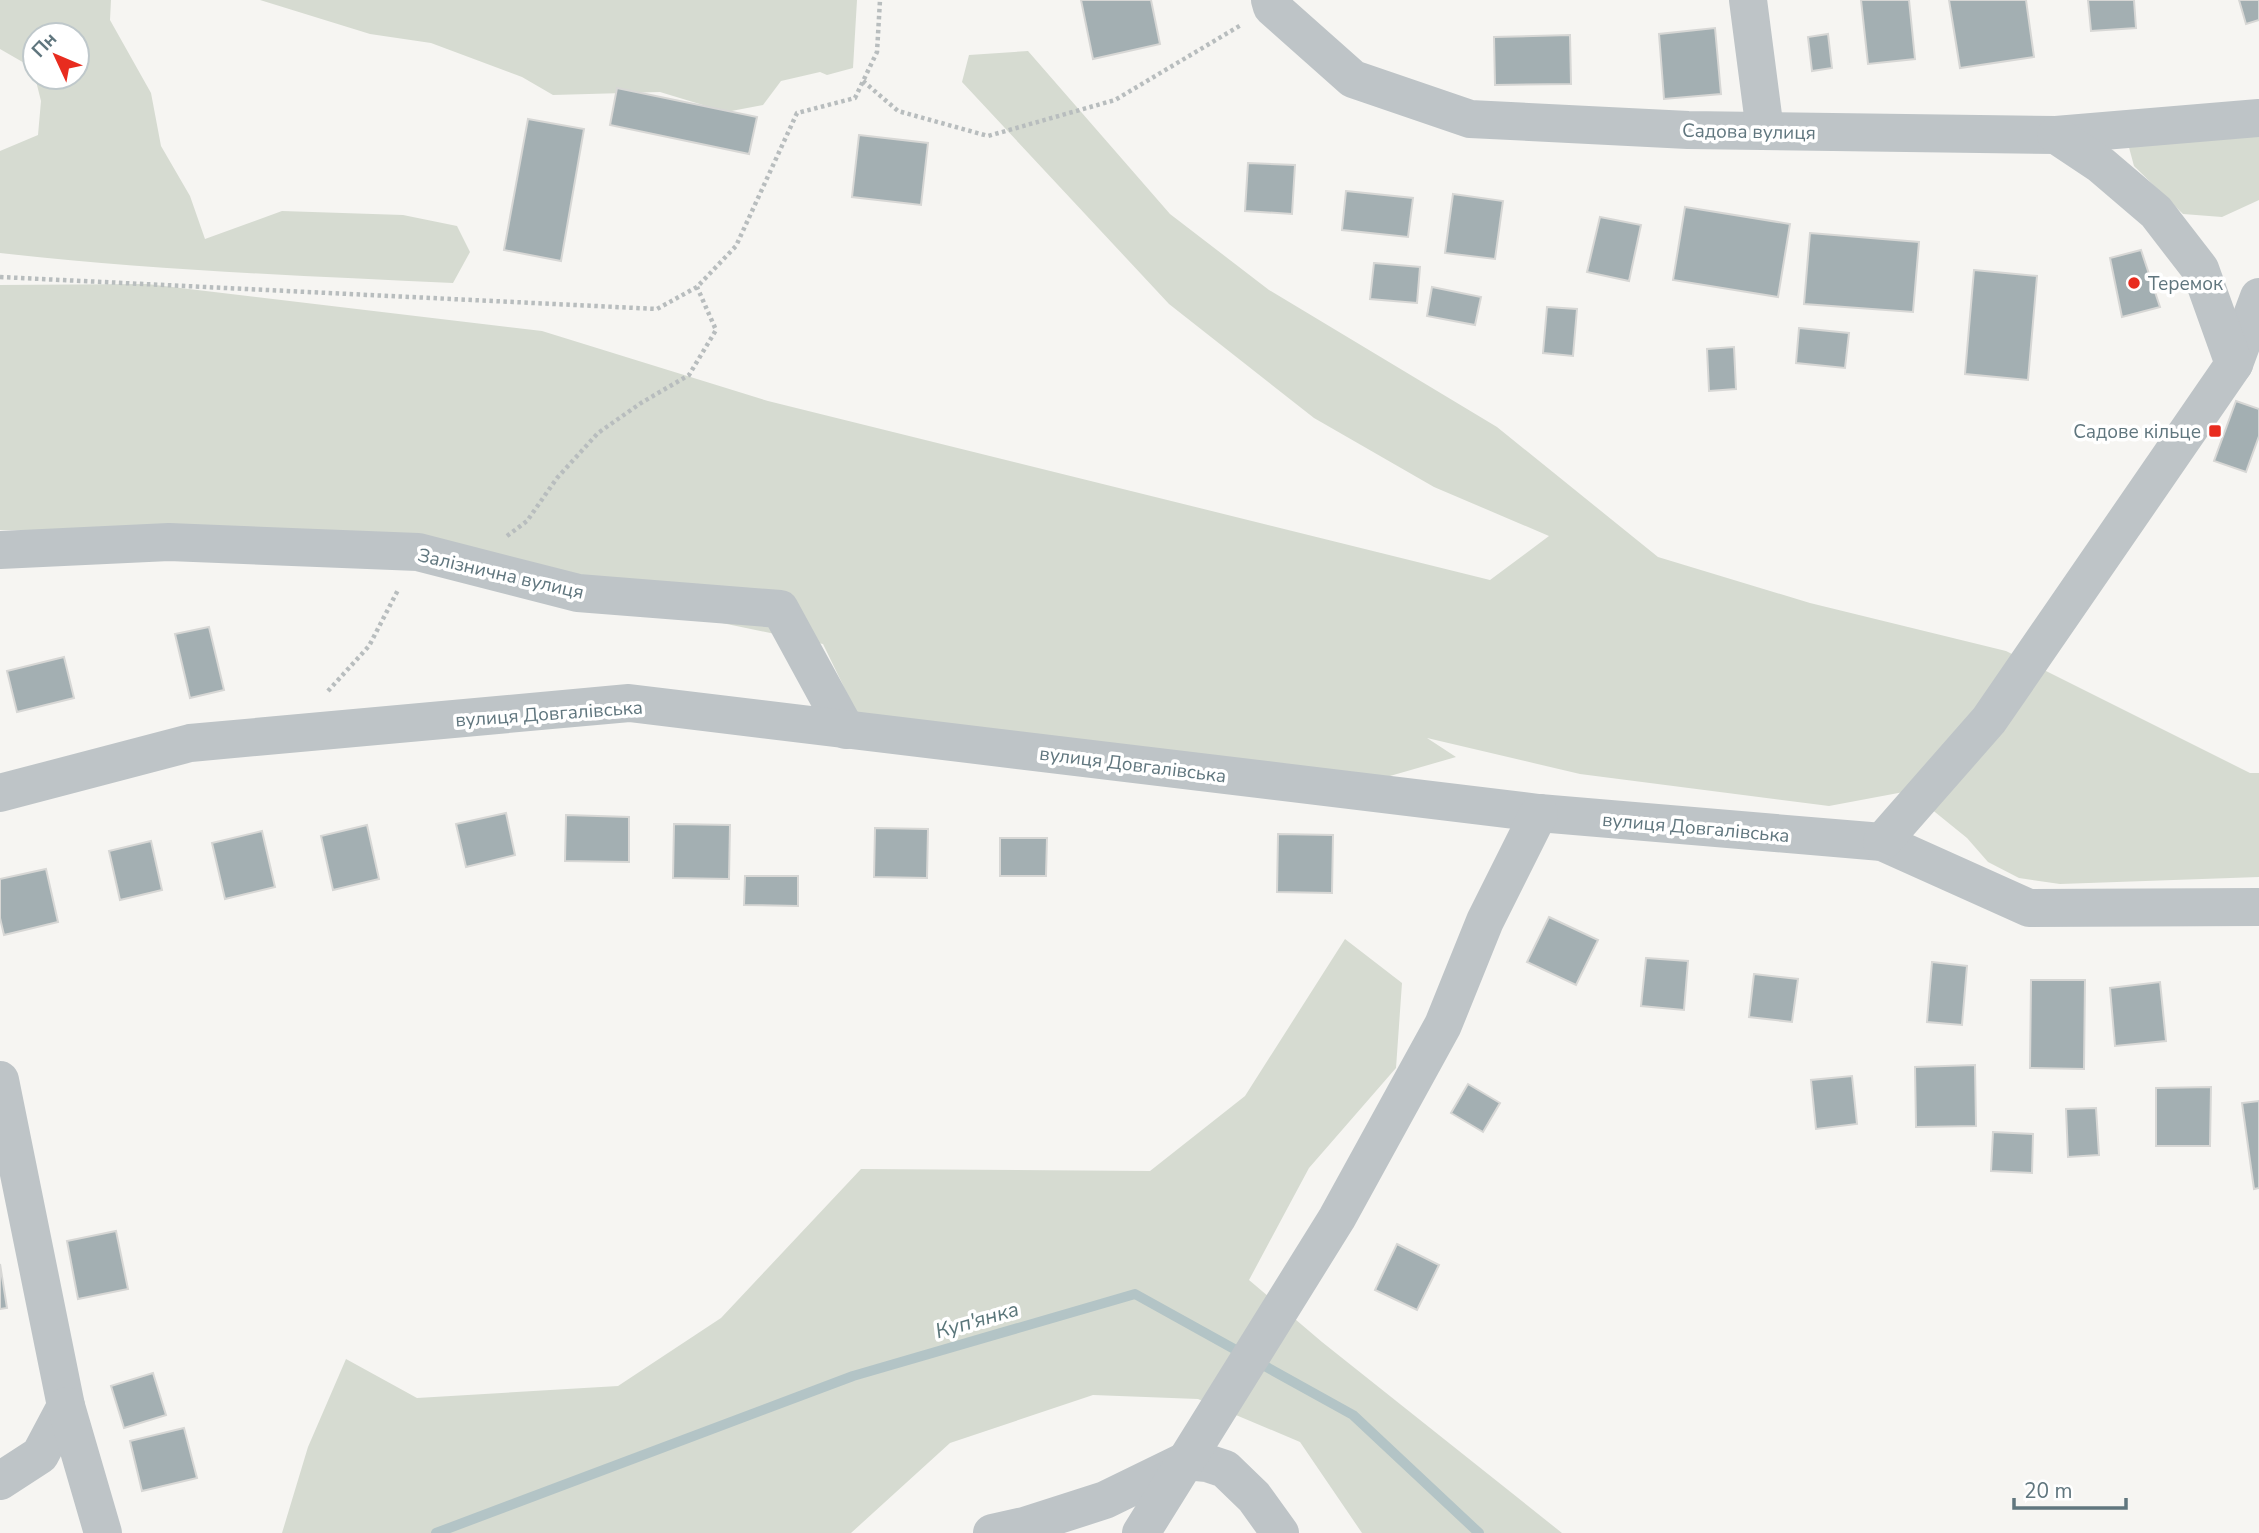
<svg xmlns="http://www.w3.org/2000/svg" width="2259" height="1533" font-family="'Nunito Sans',sans-serif">
  <rect width="100%" height="100%" fill="#f6f5f2"/>
  <g fill="#d6dbd1">
    <path d="M0 0H111L110 20 151 93 161 146 190 196 205 239 282 211 403 215 457 226 470 252 453 283C302 276 151 270 0 253V151L38 135 41 101 35 77H77V35H35V77L33 68 0 49Z"/>
    <polygon points="260,0 857,0 853,68 827,75 820,72 781,81 763,105 726,112 660,92 553,95 522,77 431,43 370,34"/>
    <polygon points="1028,51 1170,214 1269,290 1497,427 1658,557 1810,603 2006,651 2250,773 2259,773 2259,877 2060,884 2019,878 1988,862 1967,838 1909,791 1829,806 1580,774 1427,738 1456,757 1383,778 861,722 823,644 578,593 366,536 0,530 0,285 147,284 542,331 768,401 1490,580 1549,536 1434,487 1314,418 1169,304 962,82 969,55"/>
    <polygon points="2259,129 2259,200 2222,217 2183,214 2134,166 2127,140"/>
    <polygon points="1345,939 1402,983 1396,1068 1309,1168 1249,1280 1322,1342 1562,1533 1362,1533 1300,1442 1198,1399 1093,1395 950,1443 851,1533 282,1533 308,1447 346,1359 417,1398 618,1386 721,1318 861,1169 1150,1171 1245,1096"/>
  </g>
  <g fill="none" stroke-linecap="round" stroke-linejoin="round">
    <polyline stroke="#b3c4c6" stroke-width="10" points="436,1533 853,1376 1135,1294 1353,1415 1479,1533"/>
  </g>
  <g fill="#a3afb2" stroke="#d7d7d5" stroke-width="2">
    <polygon points="1081,0 1151,0 1160,44 1093,59"/>
    <polygon points="1861,0 1909,0 1915,59 1868,64"/>
    <polygon points="1949,0 2026,0 2034,57 1960,68"/>
    <polygon points="2088,0 2134,0 2136,28 2091,31"/>
    <polygon points="2239,0 2259,0 2259,20 2246,24"/>
    <polygon points="1715,28 1721,94 1664,99 1659,34"/>
    <polygon points="1828,34 1832,68 1812,71 1808,37"/>
    <polygon points="1570,35 1571,84 1495,85 1494,37"/>
    <polygon points="617,88 757,117 749,154 610,125"/>
    <polygon points="528,119 584,129 561,261 504,250"/>
    <polygon points="859,135 928,143 921,205 852,197"/>
    <polygon points="1248,163 1295,165 1292,214 1245,211"/>
    <polygon points="1346,191 1413,198 1408,237 1342,230"/>
    <polygon points="1453,194 1503,201 1495,259 1445,253"/>
    <polygon points="1685,207 1790,224 1778,297 1673,280"/>
    <polygon points="1600,217 1641,225 1629,281 1587,272"/>
    <polygon points="1810,233 1919,242 1913,312 1804,304"/>
    <polygon points="2141,250 2160,307 2122,317 2110,258"/>
    <polygon points="1374,263 1420,267 1417,303 1370,299"/>
    <polygon points="1974,270 2037,276 2028,380 1965,374"/>
    <polygon points="1432,287 1481,297 1475,325 1427,316"/>
    <polygon points="1547,307 1577,309 1573,356 1543,353"/>
    <polygon points="1799,328 1849,333 1845,368 1796,363"/>
    <polygon points="1734,347 1736,389 1709,391 1707,349"/>
    <polygon points="2236,401 2259,409 2259,436 2246,472 2214,461"/>
    <polygon points="209,627 224,690 190,698 175,634"/>
    <polygon points="64,657 74,698 17,712 7,671"/>
    <polygon points="506,813 515,855 466,867 456,824"/>
    <polygon points="566,815 629,817 629,862 565,861"/>
    <polygon points="674,824 730,825 729,879 673,878"/>
    <polygon points="367,825 379,879 333,890 321,836"/>
    <polygon points="875,828 928,829 927,878 874,877"/>
    <polygon points="262,831 275,887 225,899 212,843"/>
    <polygon points="1278,834 1333,835 1332,893 1277,892"/>
    <polygon points="1000,838 1047,838 1046,876 1000,876"/>
    <polygon points="151,841 162,890 120,900 109,851"/>
    <polygon points="46,869 58,922 4,935 0,918 0,879"/>
    <polygon points="745,876 798,876 798,906 744,905"/>
    <polygon points="1549,917 1598,940 1576,985 1527,962"/>
    <polygon points="1646,958 1688,961 1684,1010 1641,1006"/>
    <polygon points="1932,962 1967,966 1962,1025 1927,1022"/>
    <polygon points="1754,974 1798,979 1792,1022 1749,1017"/>
    <polygon points="2031,980 2085,980 2084,1069 2030,1068"/>
    <polygon points="2160,982 2166,1041 2115,1046 2110,988"/>
    <polygon points="1975,1065 1976,1126 1916,1127 1915,1067"/>
    <polygon points="1852,1076 1857,1124 1816,1129 1811,1080"/>
    <polygon points="1468,1084 1500,1103 1483,1132 1451,1113"/>
    <polygon points="2211,1087 2210,1146 2156,1146 2156,1088"/>
    <polygon points="2259,1101 2259,1188 2254,1189 2242,1103"/>
    <polygon points="2096,1108 2099,1155 2068,1157 2066,1109"/>
    <polygon points="1993,1132 2033,1134 2032,1173 1991,1171"/>
    <polygon points="116,1231 128,1289 78,1299 67,1241"/>
    <polygon points="1397,1244 1439,1265 1417,1310 1375,1290"/>
    <polygon points="0,1264 7,1308 0,1309"/>
    <polygon points="153,1373 166,1415 124,1428 111,1386"/>
    <polygon points="184,1428 197,1478 142,1491 130,1441"/>
  </g>
  <g fill="none" stroke-linecap="round" stroke-linejoin="round">
    <g stroke="#b8bdbe" stroke-width="4.5" stroke-dasharray="3.5 3.5" stroke-linecap="butt">
      <polyline points="863,81 898,111 988,136 1115,100 1241,25"/>
      <polyline points="0,277 657,309 697,287 736,246 797,113 855,98 877,52 880,0"/>
      <polyline points="507,536 527,521 557,478 598,433 641,403 689,375 716,330 697,287"/>
      <polyline points="328,691 369,646 398,590"/>
    </g>
    <g stroke="#bec4c7" stroke-width="38">
      <polyline points="1270,0 1272,7 1353,79 1470,119 1688,130 2056,135 2259,118"/>
      <polyline points="1748,0 1765,131"/>
      <polyline points="2234,364 2259,297"/>
      <polyline points="0,550 169,542 418,552 578,593 780,609 846,730"/>
      <polyline points="0,793 190,743 629,703 1539,813 1882,842 2029,908 2259,907"/>
      <polyline points="1882,842 1989,720 2234,364 2200,269 2156,212 2101,165 2056,135"/>
      <polyline points="0,1080 66,1406 40,1455 0,1481"/>
      <polyline points="66,1406 103,1533"/>
      <polyline points="992,1533 1024,1526 1105,1500 1185,1461 1207,1463 1225,1469 1254,1497 1280,1533"/>
      <polyline points="1141,1533 1337,1218 1443,1025 1485,921 1539,813"/>
    </g>
  </g>
  <g fill="#e82c1f" stroke="#fff" stroke-width="2.5">
    <circle cx="2134" cy="283" r="7"/>
    <rect x="2208" y="424" width="14" height="14" rx="3.5"/>
  </g>
  <g text-anchor="middle" stroke-width="7" stroke-linejoin="round" paint-order="stroke">
    <g font-size="19" fill="#60767e" stroke="#fff">
      <text transform="translate(1749 131) rotate(1)" y="7">Садова вулиця</text>
      <text transform="translate(501 573) rotate(13)" y="7">Залізнична вулиця</text>
      <text transform="translate(549 713) rotate(-4)" y="7">вулиця Довгалівська</text>
      <text transform="translate(1133 764) rotate(7)" y="7">вулиця Довгалівська</text>
      <text transform="translate(1696 827) rotate(5)" y="7">вулиця Довгалівська</text>
    </g>
    <g font-size="19" fill="#60767e" stroke="#fff" text-anchor="start">
      <text x="2148" y="290">Теремок</text>
      <text x="2201" y="438" text-anchor="end">Садове кільце</text>
    </g>
    <g font-size="21" font-style="italic" fill="#5a767a" stroke="#fff">
      <text transform="translate(977 1320) rotate(-16)" y="7">Куп'янка</text>
    </g>
  </g>
  <g transform="translate(56 56) rotate(314)"><circle r="33" fill="#ffffff" stroke="#bfc8cb" stroke-width="2"/>
  <path d="M0-5L12 26L0 18L-12 26Z" fill="#e82c1f"/>
  <text y="-10" font-size="19" font-weight="bold" text-anchor="middle" fill="#60767e">Пн</text>
  </g>
  <path d="M2014 1498v10h112v-10" fill="none" stroke="#60767e" stroke-width="3.5"/>
  <text x="2024" y="1498" font-size="21" fill="#60767e" stroke="#ffffff" stroke-width="5" paint-order="stroke">20 m</text>
</svg>
